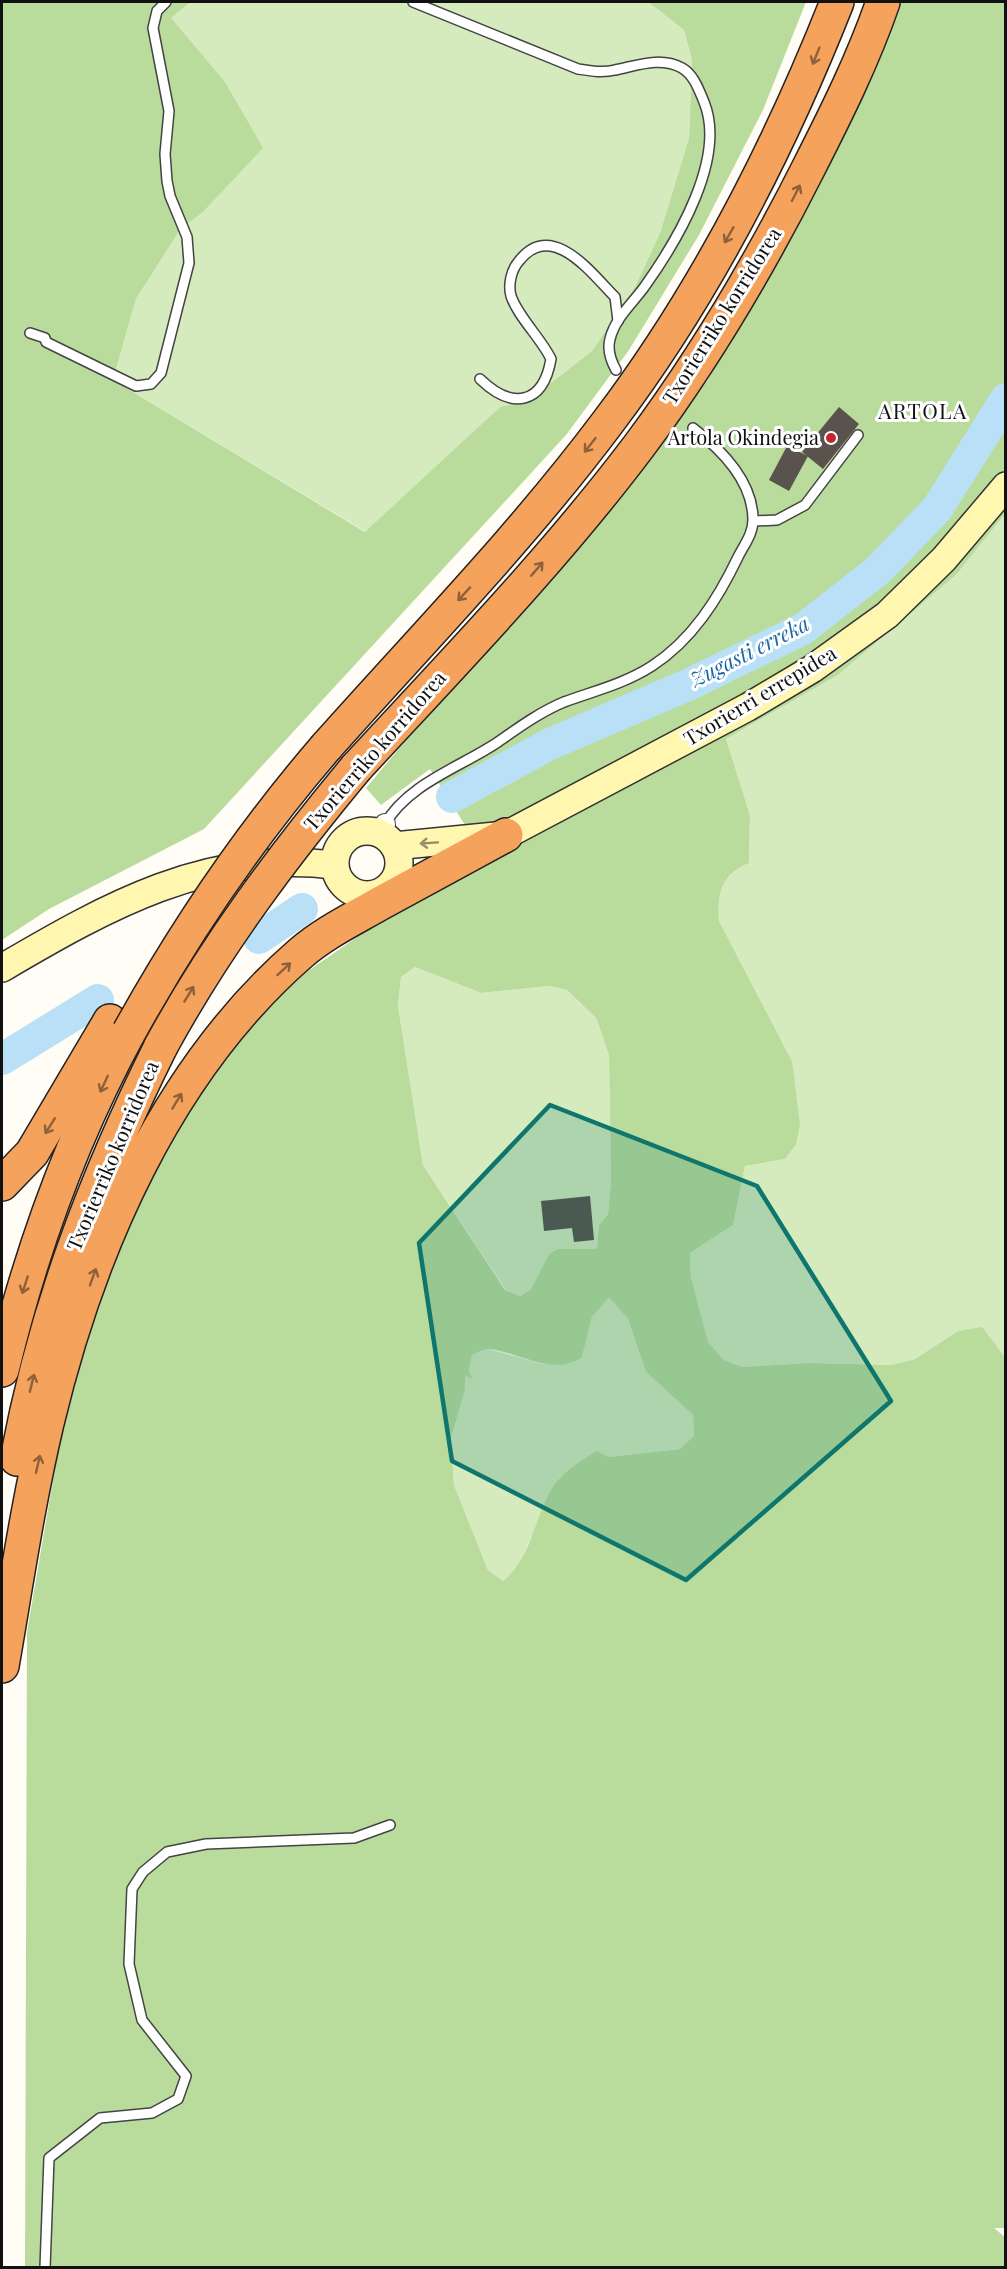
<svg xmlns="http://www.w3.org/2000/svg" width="1007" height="2269" font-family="'Playfair Display',serif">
  <rect width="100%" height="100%" fill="#fffdf5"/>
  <g fill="#d5ebbd">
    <polygon points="190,2 648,2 684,30 692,60 689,138 660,233 635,287 592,351 530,399 500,407 366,532 113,380 136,299 180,230 203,212 262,148 225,82 170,18"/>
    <path d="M1005 514V1357L982 1328 958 1331 915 1359 891 1365 809 1363 742 1367 724 1360 708 1342 691 1277 690 1253 733 1225 745 1166 785 1159 792 1061 719 921C717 893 722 873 749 862L750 815 726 739 838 675 956 575Z"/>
    <polygon points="415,967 481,993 549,986 567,990 596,1018 609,1055 611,1180 608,1214 599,1225 597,1249 549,1254 531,1289 519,1296 506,1290 423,1165 398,1006 401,977"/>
    <polygon points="609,1296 628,1319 646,1372 693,1415 694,1437 680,1449 608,1457 552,1489 517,1570 503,1581 488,1570 454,1485 451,1438 465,1390 465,1374 471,1378 469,1370 472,1354 488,1349 543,1364 582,1357 592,1317"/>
  </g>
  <g fill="#b9dc9c" fill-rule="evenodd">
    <polygon points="2,2 190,2 171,18 225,82 263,148 203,212 180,230 136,299 113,380 365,532 500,407 530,399 592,351 635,287 660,233 689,138 692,60 684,30 648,2 806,2 763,110 699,235 629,350 566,435 204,829 49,909 2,940"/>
    <path d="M896 2H1005V514L956 575 838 675 726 739 750 815 749 863C722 873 717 893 719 921L792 1061 800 1125 796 1144 785 1159 745 1166 733 1225 690 1253 691 1277 708 1342 724 1360 742 1367 809 1363 891 1365 915 1359 958 1331 982 1327 1005 1357 1006 2228H994L1005 2237V2267L25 2268 27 1632 57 1457 86 1340 121 1235 206 1077 255 1018 308 971 382 920 488 862 430 769 381 805 366 788 708 380 853 114ZM415 967 481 993 549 986 567 990 596 1018 609 1055 611 1180 608 1214 599 1225 597 1249H558L549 1254 531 1289 520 1296 505 1290 423 1165 398 1006 401 977ZM609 1297 628 1319 646 1372 693 1415 694 1436 680 1449 608 1457 597 1451C580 1461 561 1473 551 1490 534 1520 530 1560 503 1581L488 1570 454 1485 451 1438 465 1390V1375L472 1379 469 1370 472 1355C478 1352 484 1349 490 1349 521 1353 553 1377 582 1357L592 1317Z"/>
  </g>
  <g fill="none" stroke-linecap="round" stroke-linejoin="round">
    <g stroke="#b9e0f7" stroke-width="32">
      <polyline points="452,797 550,744 690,684 803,629 877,571 937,509 1006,399"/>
      <polyline points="259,938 302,909"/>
      <polyline points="2,1059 98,1000"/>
    </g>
  </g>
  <g fill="#5a524d">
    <polygon points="839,407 859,424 823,469 802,452"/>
    <polygon points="787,446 808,456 789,491 769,480"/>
    <polygon points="590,1196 594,1240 574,1242 572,1228 544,1231 541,1201"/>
  </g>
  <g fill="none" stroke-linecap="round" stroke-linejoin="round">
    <defs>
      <g id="lane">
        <path d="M413 2 578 69C591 71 603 73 615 70 636 66 660 56 682 68 694 75 699 90 704 102 727 158 677 241 645 286 633 303 615 318 610 339 607 350 611 361 616 370"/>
        <polyline points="30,333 45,338 46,342 136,386 151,384 161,373 189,263 187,237 170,196 167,181 165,154 169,111 153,28 157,11 166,2"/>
        <path d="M480 379C512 410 543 405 551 359 541 338 518 317 511 296 508 285 511 270 519 261 552 219 592 274 615 297L618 321"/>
        <polyline points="754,521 777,520 805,505 858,435"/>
        <path d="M385 824C409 783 461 767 498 742 518 728 540 712 564 702 594 691 624 684 652 666 692 640 718 599 738 557 744 545 753 534 753 520 753 481 722 450 693 428"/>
        <polyline points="45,2268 49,2158 100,2118 152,2113 178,2099 186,2076 142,2020 129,1964 132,1889 143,1872 167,1852 206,1844 354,1838 390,1825"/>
      </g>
      <polyline id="street" points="380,834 385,824"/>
      <g id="secondary">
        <circle cx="367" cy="863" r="32"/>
        <polyline points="394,846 506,835 748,707 812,669 887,615 944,559 1006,486"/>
        <path d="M2 968C106 907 208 849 334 865"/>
      </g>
      <g id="highway">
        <path d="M326 747C421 640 522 537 608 422 705 294 778 151 837 2"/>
        <path d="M356 768C453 663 553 560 639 446 704 359 759 266 808 169 836 114 863 60 883 2"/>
        <polyline points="2,1184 32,1153 110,1021"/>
        <path d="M2 1370C30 1254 72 1137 129 1032"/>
        <path d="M17 1459C45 1310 94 1181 161 1046"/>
        <path d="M2 1666C16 1585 28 1503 47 1423 88 1251 165 1071 301 953 324 933 353 919 379 904 421 881 463 858 506 835"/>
      </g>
    </defs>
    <use href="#lane" stroke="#444" stroke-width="12"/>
    <use href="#street" stroke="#444" stroke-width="22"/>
    <use href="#secondary" stroke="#333" stroke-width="30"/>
    <use href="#highway" stroke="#222" stroke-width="36"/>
    <use href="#lane" stroke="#fff" stroke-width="9"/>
    <use href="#street" stroke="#fff" stroke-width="20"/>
    <use href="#secondary" stroke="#fff6b0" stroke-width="27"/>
    <use href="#highway" stroke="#f5a25d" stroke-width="33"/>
    <defs>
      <g id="highway-bridge">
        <path d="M129 1032C185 931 251 834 326 747"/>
        <path d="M161 1046C216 945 283 856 356 768"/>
      </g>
    </defs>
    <use href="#highway-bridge" stroke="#222" stroke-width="36" stroke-linecap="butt"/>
    <use href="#highway-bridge" stroke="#f5a25d" stroke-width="33"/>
  </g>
  <defs><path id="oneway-shaft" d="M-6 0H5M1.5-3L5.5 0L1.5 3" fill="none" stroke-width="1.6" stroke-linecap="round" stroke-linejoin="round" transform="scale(1.5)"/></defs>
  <g stroke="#8e613b">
    <use href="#oneway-shaft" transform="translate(816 56) rotate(112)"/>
    <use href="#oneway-shaft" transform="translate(796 193) rotate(-63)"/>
    <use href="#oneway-shaft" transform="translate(729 235) rotate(120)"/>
    <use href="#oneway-shaft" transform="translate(590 445) rotate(128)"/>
    <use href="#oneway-shaft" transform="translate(537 569) rotate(-49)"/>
    <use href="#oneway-shaft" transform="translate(464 594) rotate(133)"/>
    <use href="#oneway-shaft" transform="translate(284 969) rotate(-43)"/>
    <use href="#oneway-shaft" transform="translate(189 994) rotate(-59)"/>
    <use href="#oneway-shaft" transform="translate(104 1084) rotate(115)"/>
    <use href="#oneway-shaft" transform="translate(177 1101) rotate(-59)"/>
    <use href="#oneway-shaft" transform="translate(50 1126) rotate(122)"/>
    <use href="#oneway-shaft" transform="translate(93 1277) rotate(-70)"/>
    <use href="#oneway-shaft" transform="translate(25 1285) rotate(108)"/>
    <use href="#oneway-shaft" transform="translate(32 1383) rotate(-76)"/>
    <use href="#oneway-shaft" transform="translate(38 1464) rotate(-77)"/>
  </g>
  <use stroke="#948f68" href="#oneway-shaft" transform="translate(429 843) rotate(176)"/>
  <path fill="#0f766e" fill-opacity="0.2" stroke="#0f766e" stroke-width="4.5" stroke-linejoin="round" d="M550 1105 757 1186 891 1401 686 1580 452 1461 419 1243Z"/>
  <circle fill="#c4262e" stroke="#fff" stroke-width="2" cx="831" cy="438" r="6"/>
  <g text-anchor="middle" stroke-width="6" stroke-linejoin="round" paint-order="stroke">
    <g font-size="20" fill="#111" stroke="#fff">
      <text transform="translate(722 316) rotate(-58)" y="7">Txorierriko korridorea</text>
      <text transform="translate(760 696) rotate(-31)" y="7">Txorierri errepidea</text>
      <text transform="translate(375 751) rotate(-49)" y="7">Txorierriko korridorea</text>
      <text transform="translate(113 1156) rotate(-67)" y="7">Txorierriko korridorea</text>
    </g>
    <g font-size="20" fill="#111" stroke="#fff" text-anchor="end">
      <text x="819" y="445">Artola Okindegia</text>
    </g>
    <g font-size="21" letter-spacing="1.5" fill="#111" stroke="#fff">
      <text x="923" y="419">ARTOLA</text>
    </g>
    <g font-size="21" font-style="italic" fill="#1768a6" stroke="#fff">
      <text transform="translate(750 652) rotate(-27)" y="7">Zugasti erreka</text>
    </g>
  </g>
  <rect width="1007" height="2269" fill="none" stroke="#111111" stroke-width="6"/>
</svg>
